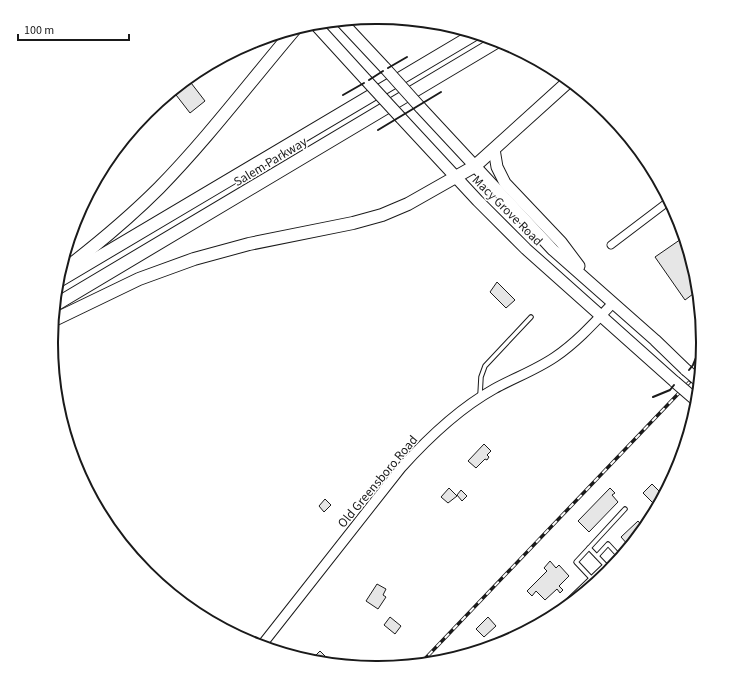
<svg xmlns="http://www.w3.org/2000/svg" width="754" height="685" font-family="'Source Sans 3',sans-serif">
  <rect width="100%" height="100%" fill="#fff"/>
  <g fill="#e6e6e6" stroke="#1a1a1a">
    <polygon points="188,79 205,101 190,113 173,91"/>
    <polygon points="684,237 696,279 697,291 685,300 655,257"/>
    <polygon points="497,282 515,300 506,308 490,292"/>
    <polygon points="484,444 491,451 487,455 489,457 487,460 485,459 476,468 468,461"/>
    <polygon points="652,484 663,495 657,507 643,493"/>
    <polygon points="449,488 457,496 448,503 441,497"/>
    <polygon points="610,488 615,493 612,495 618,502 589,532 578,521"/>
    <polygon points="461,490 467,496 462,501 457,495"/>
    <polygon points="325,499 331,505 324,512 319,506"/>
    <polygon points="638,521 644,528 629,546 621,537"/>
    <polygon points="550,561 556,568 559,565 569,576 559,586 563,590 560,593 557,589 545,600 536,591 532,596 527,591 547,571 544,568"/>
    <polygon points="377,584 386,589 383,595 386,597 378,609 366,601"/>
    <polygon points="390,617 401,626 395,634 384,625"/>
    <polygon points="488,617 496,626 484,637 476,629"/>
    <polygon points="320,651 333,664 310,661"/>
  </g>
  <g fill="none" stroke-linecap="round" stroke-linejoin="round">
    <defs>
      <g id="lane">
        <polyline points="480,395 481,377 485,366 531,317"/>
        <polyline points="589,548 625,509"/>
        <polyline points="597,556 608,544 620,557"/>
        <polyline points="591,578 576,562 589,548 610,570"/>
        <polyline points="558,610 605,565"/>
      </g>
      <polyline id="street" points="611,245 669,201"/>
      <path id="secondary" d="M261 646 401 468C428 438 458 409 494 389 514 378 536 370 555 357 577 342 595 322 613 303"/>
      <g id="primary">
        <polyline points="341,21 385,68"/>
        <polyline points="314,23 366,80"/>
        <polyline points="420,107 553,250 655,340 686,370"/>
        <polyline points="401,118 478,201 526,249 675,382"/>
        <polyline points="494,149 497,167 505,183 561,242 579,266"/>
      </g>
      <g id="highway">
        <path d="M60 273C94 247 128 219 159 188 207 139 250 82 295 29"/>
        <polyline points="57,282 475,34"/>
        <polyline points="55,305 498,41"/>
        <polyline points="54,320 139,279 194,259 249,244 353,223 382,215 408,204 475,166 569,81"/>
      </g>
    </defs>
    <use href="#lane" stroke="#1a1a1a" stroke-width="5.5"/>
    <use href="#street" stroke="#1a1a1a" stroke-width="9"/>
    <use href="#secondary" stroke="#1a1a1a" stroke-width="11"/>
    <use href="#primary" stroke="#1a1a1a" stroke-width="13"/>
    <use href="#highway" stroke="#1a1a1a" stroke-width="14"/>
    <use href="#lane" stroke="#fff" stroke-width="3.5"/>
    <use href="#street" stroke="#fff" stroke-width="7"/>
    <use href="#secondary" stroke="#fff" stroke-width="9"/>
    <use href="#primary" stroke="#fff" stroke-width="11"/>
    <use href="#highway" stroke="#fff" stroke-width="12"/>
    <defs>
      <polyline id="rail" points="420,664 700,371"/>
    </defs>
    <use href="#rail" stroke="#1a1a1a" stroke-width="3.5"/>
    <use href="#rail" stroke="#fff" stroke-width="2" stroke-dasharray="6" stroke-linecap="butt"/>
    <defs>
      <g id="primary-bridge">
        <polyline points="385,68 420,107"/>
        <polyline points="366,80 401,118"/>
        <polyline points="686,370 699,381"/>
        <polyline points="675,382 697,401"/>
      </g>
    </defs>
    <use href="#primary-bridge" stroke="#1a1a1a" stroke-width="13" stroke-linecap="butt"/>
    <use href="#primary-bridge" stroke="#fff" stroke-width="11"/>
    <g stroke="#1a1a1a" stroke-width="2">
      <polyline points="388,68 407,57"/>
      <polyline points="369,80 383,71"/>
      <polyline points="343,95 364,83"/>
      <polyline points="378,130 441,92"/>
      <polyline points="689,370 693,365 701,346"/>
      <polyline points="653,397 670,390 674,385"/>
      <polyline points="687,423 693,417"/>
    </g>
  </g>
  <g text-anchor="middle" stroke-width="3" stroke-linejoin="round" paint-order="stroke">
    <g font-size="13" fill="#1a1a1a" stroke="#fff">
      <text transform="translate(270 161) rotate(-31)" y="5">Salem Parkway</text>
      <text transform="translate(508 210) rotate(45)" y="5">Macy Grove Road</text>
      <text transform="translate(377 481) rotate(-50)" y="5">Old Greensboro Road</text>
    </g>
  </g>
  <path d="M0 0H754V685H0ZM376 24H378A318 318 0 0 1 696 342V343A318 318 0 0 1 378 661H376A318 318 0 0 1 58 343V342A318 318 0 0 1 376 24Z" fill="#fff" fill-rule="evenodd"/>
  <path fill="none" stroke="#1a1a1a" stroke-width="2" d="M376 24H378A318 318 0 0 1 696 342V343A318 318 0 0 1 378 661H376A318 318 0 0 1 58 343V342A318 318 0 0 1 376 24Z"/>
  <path d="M18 34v6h111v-6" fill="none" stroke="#1a1a1a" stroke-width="2"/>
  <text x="24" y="34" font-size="12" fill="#1a1a1a" stroke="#ffffff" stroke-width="3" paint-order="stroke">100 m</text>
</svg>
